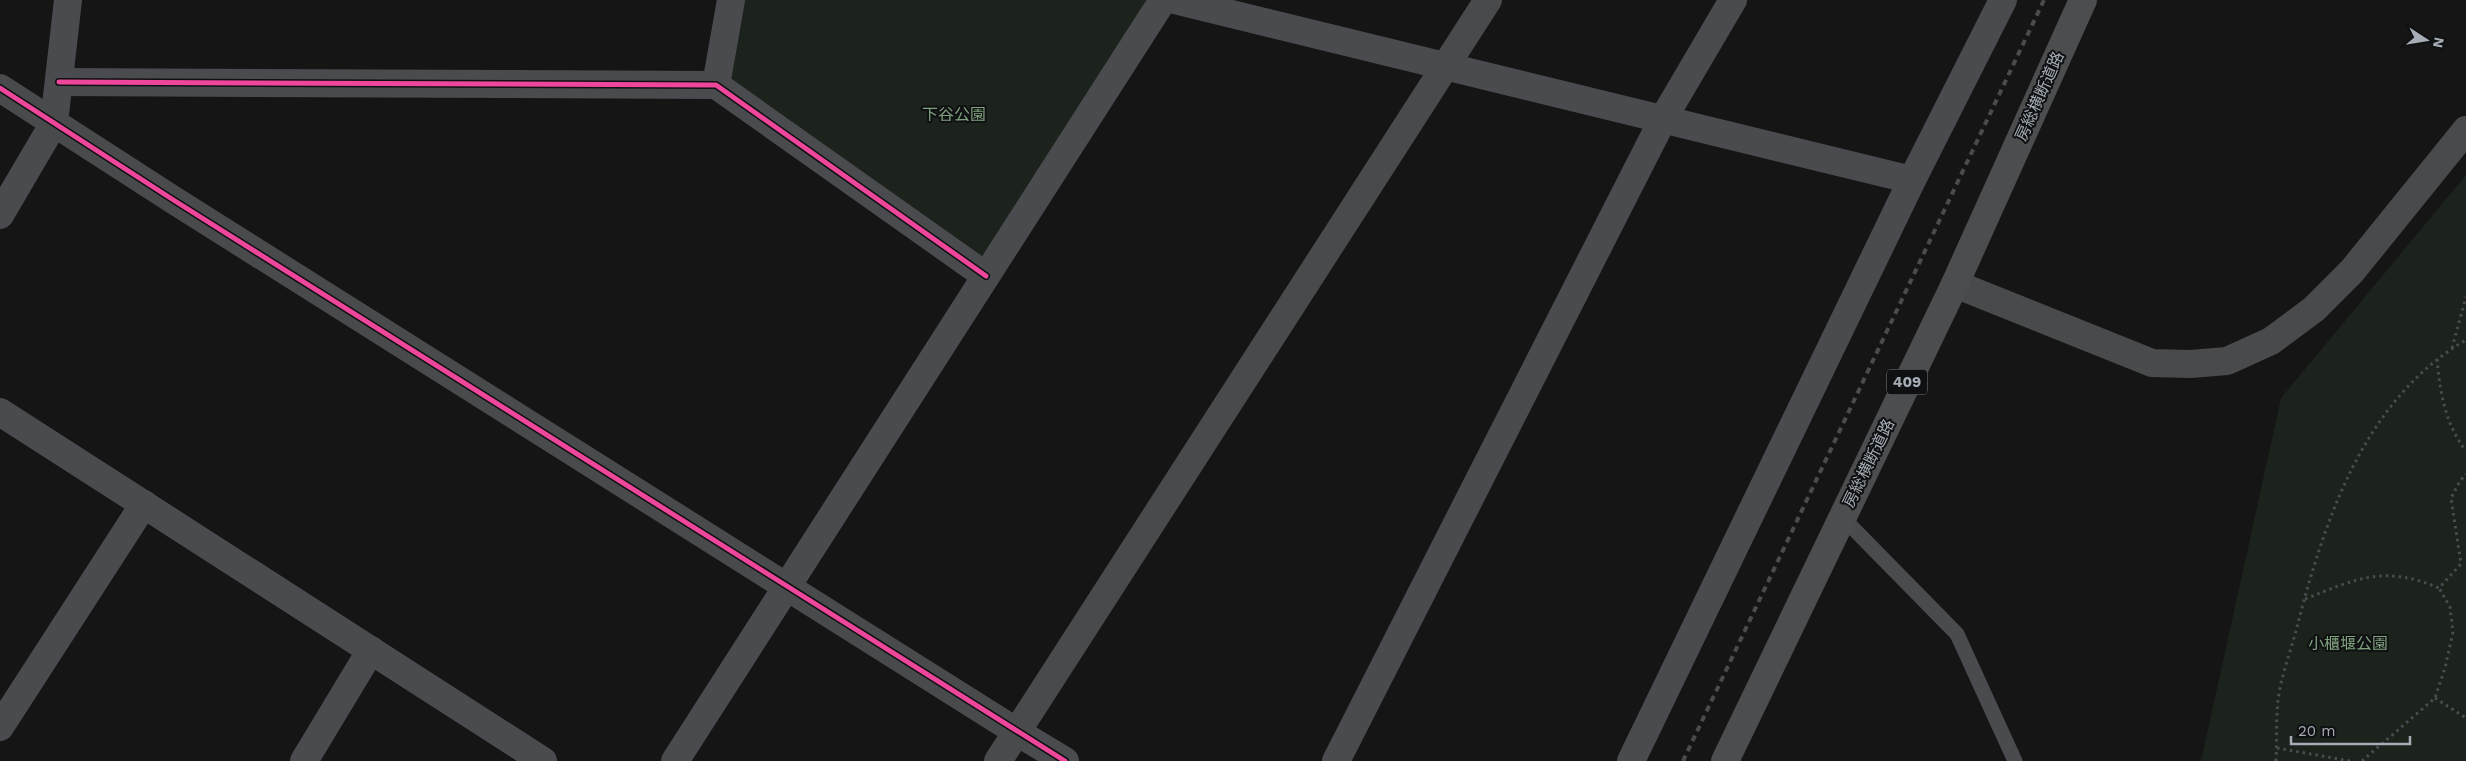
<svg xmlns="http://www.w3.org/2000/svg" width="2466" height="761" font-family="'Work Sans','Noto Sans JP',sans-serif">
  <rect width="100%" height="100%" fill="#151515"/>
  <g fill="#1c221c">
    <polygon points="731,0 1163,0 986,276 716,85"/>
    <polygon points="2466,175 2466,761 2201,761 2281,398"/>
  </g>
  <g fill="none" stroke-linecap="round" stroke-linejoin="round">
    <g stroke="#4b4c50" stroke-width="3" stroke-dasharray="2.5 4" stroke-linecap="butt">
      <polyline points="2452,348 2466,297"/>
      <path d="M2437 359C2440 392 2445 424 2466 451"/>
      <path d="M2305 599C2358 578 2384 565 2439 588L2461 564 2451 498 2460 481 2466 474"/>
      <polyline points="2435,698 2466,718"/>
      <polyline points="2277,748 2350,761"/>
      <path d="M2276 761C2277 741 2276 720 2278 700 2281 675 2292 648 2298 623 2326 516 2365 399 2466 340"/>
      <polyline points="2362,761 2435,698 2445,668 2453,632 2450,607 2439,588"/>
    </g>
    <polyline stroke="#494b4e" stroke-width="15" points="1842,517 1957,634 2015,761"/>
    <g stroke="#494b4e" stroke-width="28">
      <polyline points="1174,0 1912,180"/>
      <polyline points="59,82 716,85 986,276"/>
      <polyline points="716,85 731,0"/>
      <polyline points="0,215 54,123 68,0"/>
      <polyline points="0,412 543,761"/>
      <polyline points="0,727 144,504"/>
      <polyline points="1017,732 1065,761"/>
      <polyline points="304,761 371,650"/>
      <polyline points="675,761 1163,0"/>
      <polyline points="1336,761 1663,119 1733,0"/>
      <polyline points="1631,761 1912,180 2003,0"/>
    </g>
    <g stroke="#484a4c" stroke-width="28">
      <polyline points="0,88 175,201 1017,732"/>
      <polyline points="1955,284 2152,363 2191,364 2227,361 2271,341 2314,309 2352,271 2466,130"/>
      <polyline points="998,761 1488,0"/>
    </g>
    <polyline stroke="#4c4d4f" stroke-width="28" points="1725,761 1955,284 2083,0"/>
    <polyline stroke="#494b4d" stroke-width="4" stroke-dasharray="6 5" stroke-linecap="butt" points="1683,761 2044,0"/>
    <defs>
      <g id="cycleway">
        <polyline points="59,82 716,85 986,276"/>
        <polyline points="0,88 175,201 1065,761"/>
      </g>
    </defs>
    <use href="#cycleway" stroke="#0f1011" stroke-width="8"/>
    <use href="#cycleway" stroke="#ed469a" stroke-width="5"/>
  </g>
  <g text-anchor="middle" stroke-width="4" stroke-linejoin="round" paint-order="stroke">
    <rect fill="#0f1011" stroke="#797e84" stroke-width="1" x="1887" y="369.5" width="40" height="25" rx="4"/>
    <g font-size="15" font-weight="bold" fill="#a6adb6">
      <text x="1907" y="387">409</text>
    </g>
    <g font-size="16" fill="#a6adb6" stroke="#0f1011">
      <text transform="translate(2039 96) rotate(-66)" y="6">房総横断道路</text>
      <text transform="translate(1868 463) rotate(-64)" y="6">房総横断道路</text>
    </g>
    <g font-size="16" fill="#7fa17e" stroke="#0f1011">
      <text x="954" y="120">下谷公園</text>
      <text x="2348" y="649">小櫃堰公園</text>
    </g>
  </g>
  <g transform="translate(2426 40) rotate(102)" stroke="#0f1011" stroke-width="4" paint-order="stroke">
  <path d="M0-4L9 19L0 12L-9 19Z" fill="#a6adb6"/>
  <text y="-8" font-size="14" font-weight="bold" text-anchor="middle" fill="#a6adb6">N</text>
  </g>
  <path d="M2291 736v8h119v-8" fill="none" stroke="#a6adb6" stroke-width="2.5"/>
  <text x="2298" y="736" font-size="15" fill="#a6adb6" stroke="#0f1011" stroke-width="4" paint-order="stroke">20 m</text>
</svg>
